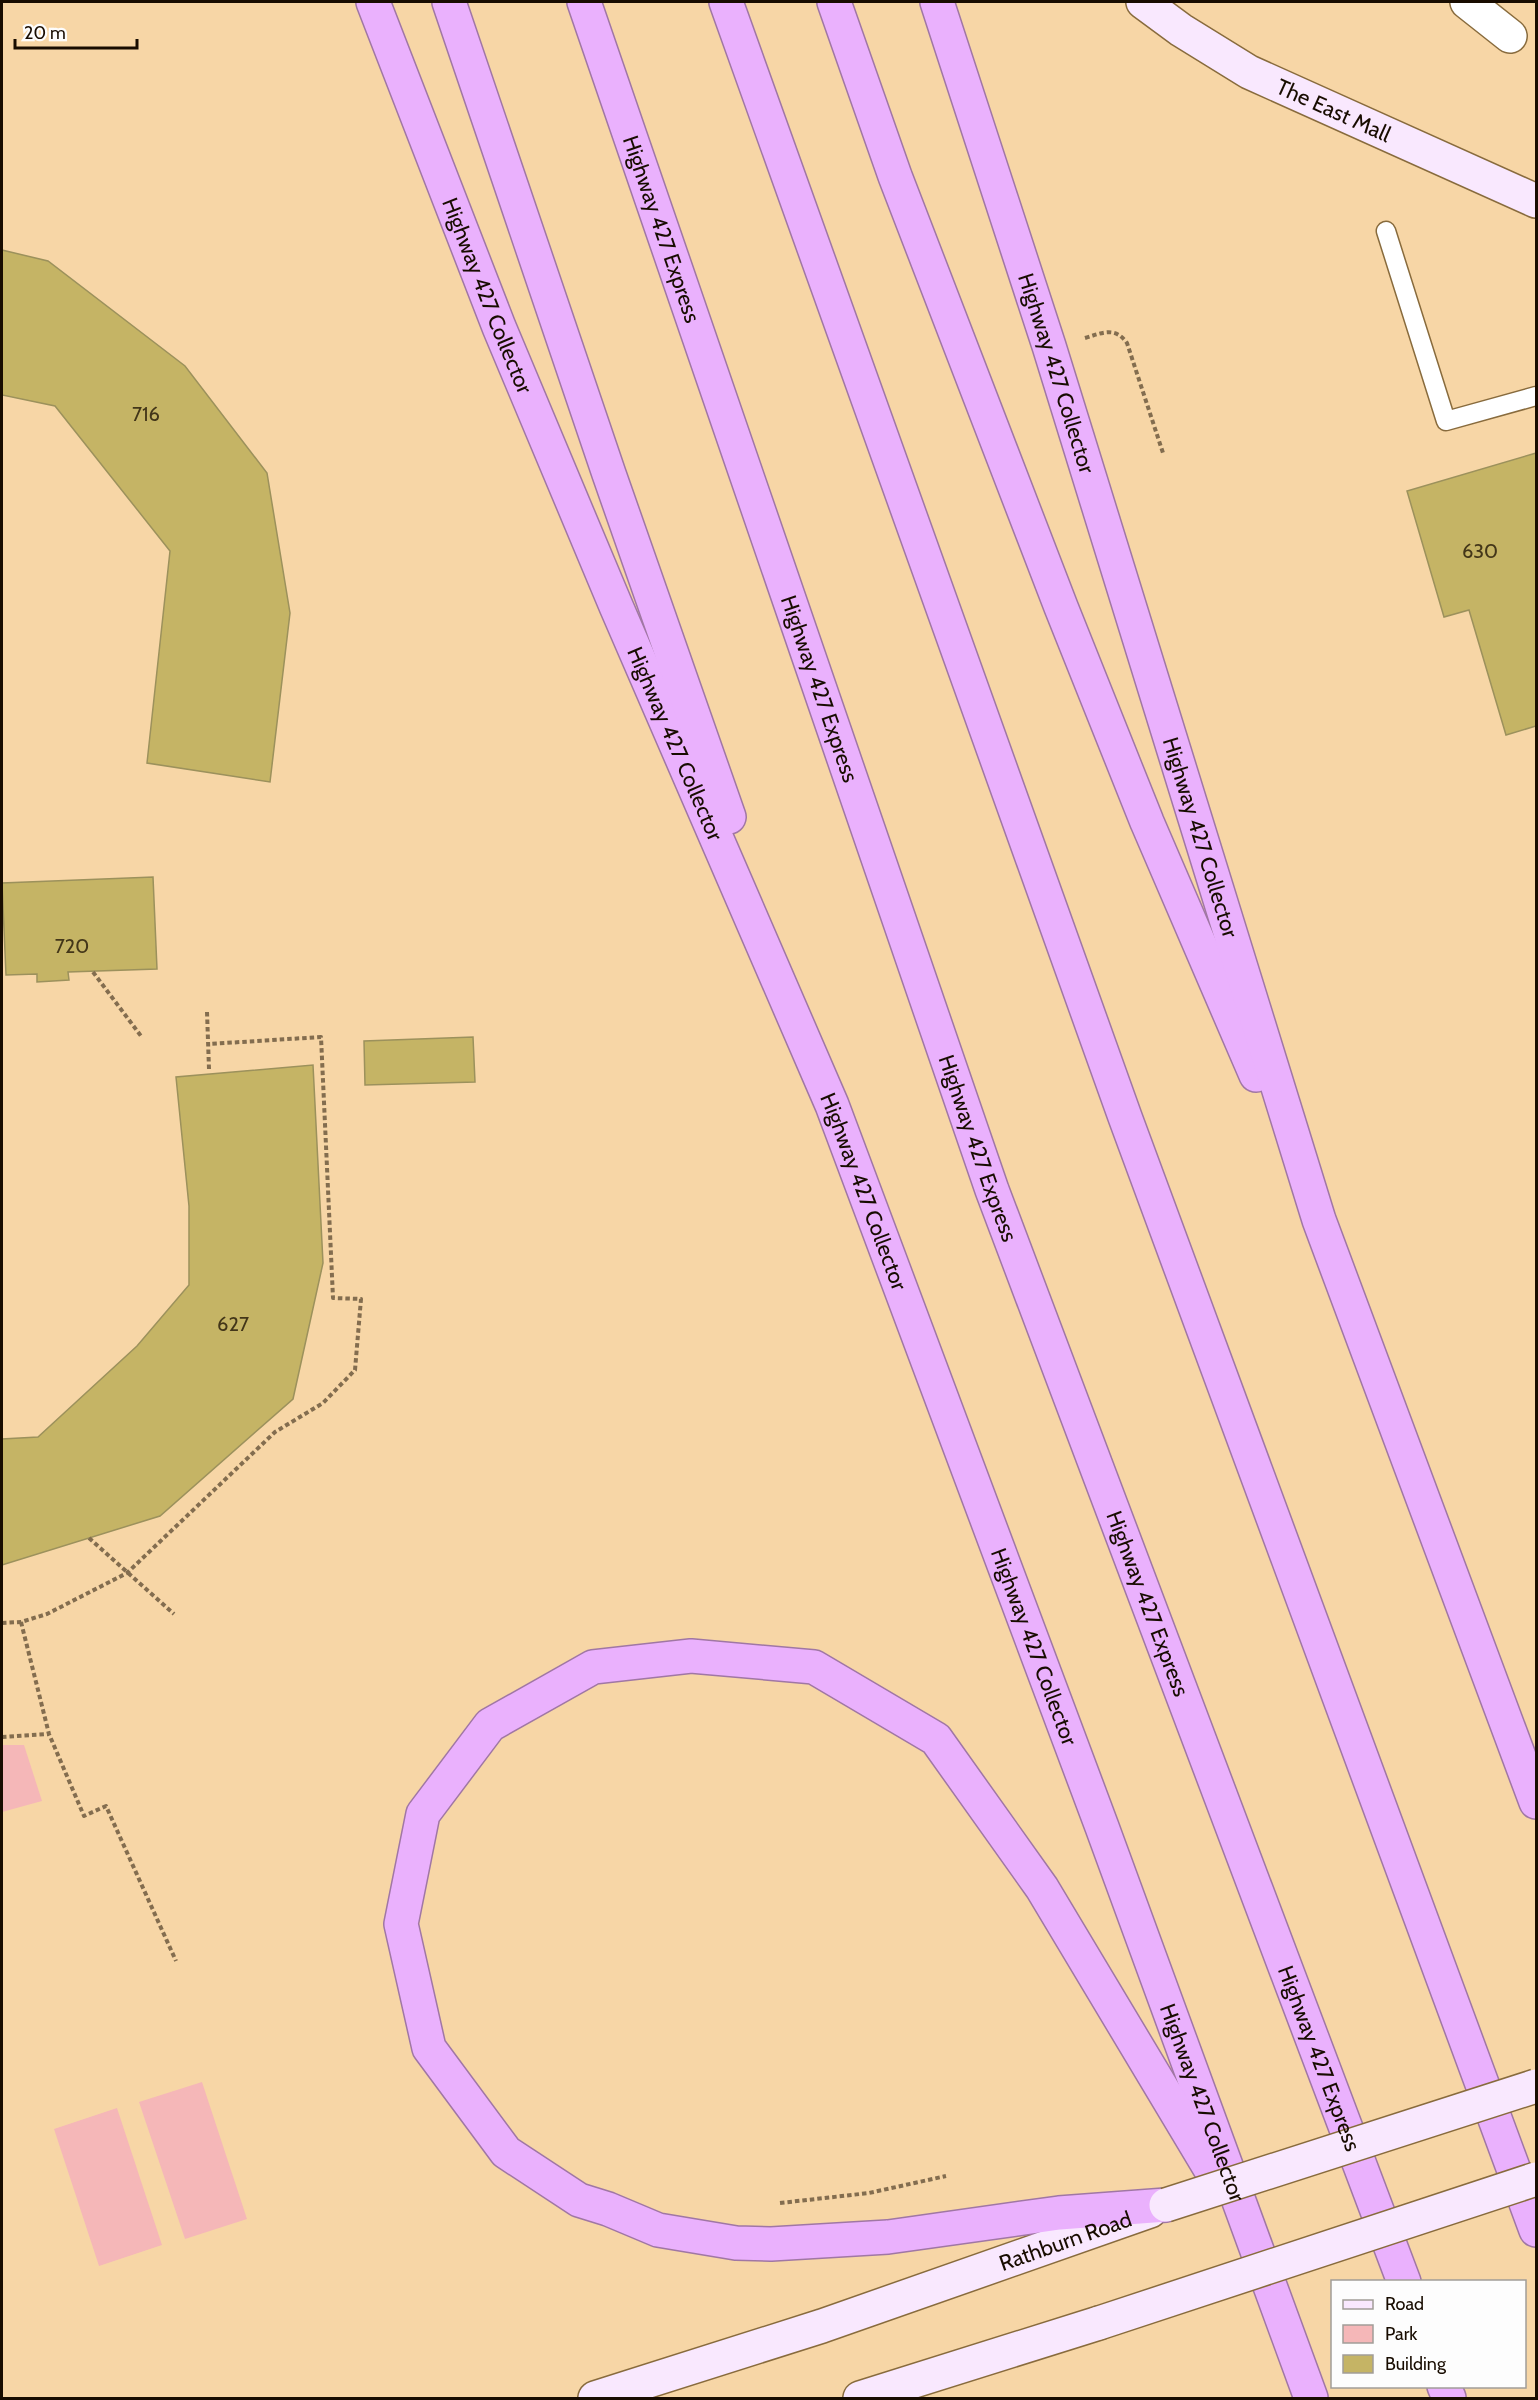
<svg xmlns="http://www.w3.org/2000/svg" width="1538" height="2400" font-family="Cabin,sans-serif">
  <rect width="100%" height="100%" fill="#f7d6a6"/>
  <g fill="#f5b7b8">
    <polygon points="2,1745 24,1745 42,1801 2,1812"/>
    <polygon points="202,2082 247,2219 185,2239 139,2102"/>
    <polygon points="117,2108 162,2245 99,2266 54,2129"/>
  </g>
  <g fill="#c5b465" stroke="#9c915c" stroke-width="1.5">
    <polygon points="2,250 48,261 185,366 267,473 290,613 270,782 147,763 170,551 55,406 2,395"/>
    <polygon points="1536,453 1536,726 1506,735 1469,610 1444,617 1407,491"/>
    <polygon points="153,877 157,969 68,972 69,980 37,982 37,974 6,975 2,883"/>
    <polygon points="473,1037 475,1082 365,1085 364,1041"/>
    <polygon points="313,1065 323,1263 293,1399 160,1516 2,1565 2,1439 38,1437 137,1346 189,1285 189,1206 176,1077"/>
  </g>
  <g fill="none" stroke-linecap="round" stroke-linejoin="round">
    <defs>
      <polyline id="service" points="1386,231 1446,421 1536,396"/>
      <polyline id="minor" points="1467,2 1510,36"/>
      <g id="secondary">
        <path id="s1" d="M1143 2 1181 30 1249 72 1536 201"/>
        <path id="s2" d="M595 2398 822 2326 1150 2211"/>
        <polyline points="860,2398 1099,2323"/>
      </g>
      <g id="motorway">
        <path id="s3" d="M373 2 499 327 616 606 832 1105 1102 1827 1311 2398"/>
        <polyline points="449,2 609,474 729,817"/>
        <path id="s4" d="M584 2 992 1190 1404 2282"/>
        <polyline points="726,2 1125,1117 1536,2230"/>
        <polyline points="834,2 895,176 1061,607 1147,822 1256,1075"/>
        <path id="s5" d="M937 2 1049 346 1319 1220 1536 1802"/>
        <polyline points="1166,2205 1059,2213 888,2237 771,2244 736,2243 658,2230 608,2209 579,2200 506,2152 429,2048 401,1924 423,1814 490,1725 593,1667 691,1656 814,1667 936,1739 1042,1888 1214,2175"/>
        <polyline points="1444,2386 1449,2398"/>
      </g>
    </defs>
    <use href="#service" stroke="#886b3d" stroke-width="21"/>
    <use href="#minor" stroke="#886b3d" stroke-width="36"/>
    <use href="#secondary" stroke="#886b3d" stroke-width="36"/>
    <use href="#motorway" stroke="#a077a4" stroke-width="36"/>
    <g stroke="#836d4f" stroke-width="4" stroke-dasharray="4.5 3" stroke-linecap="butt">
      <path d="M1085 338C1102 333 1115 326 1127 343L1163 453"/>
      <polyline points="93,972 141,1036"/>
      <polyline points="207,1012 209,1069"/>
      <polyline points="89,1538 174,1614"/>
      <polyline points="21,1622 49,1734 84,1816 106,1806 176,1961"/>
      <polyline points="2,1623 21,1622 47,1614 127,1573 275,1432 323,1403 355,1370 361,1299 333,1298 321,1037 209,1044"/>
      <polyline points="2,1737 49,1734"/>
      <polyline points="780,2203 869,2193 946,2176"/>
    </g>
    <use href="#service" stroke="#fff" stroke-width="18"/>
    <use href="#minor" stroke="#fff" stroke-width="33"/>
    <use href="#secondary" stroke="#f9e8fe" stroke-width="33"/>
    <use href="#motorway" stroke="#eab1fd" stroke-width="33"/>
    <defs>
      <g id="secondary-bridge">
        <polyline points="1166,2205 1536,2086"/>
        <polyline points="1099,2323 1536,2179"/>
      </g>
    </defs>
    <use href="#secondary-bridge" stroke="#886b3d" stroke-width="36" stroke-linecap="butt"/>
    <use href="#secondary-bridge" stroke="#f9e8fe" stroke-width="33"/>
  </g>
  <g text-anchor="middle" stroke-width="4.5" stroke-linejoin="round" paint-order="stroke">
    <g font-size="20" fill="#433619">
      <text x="146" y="421">716</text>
      <text x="1480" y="558">630</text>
      <text x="72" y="953">720</text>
      <text x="233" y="1331">627</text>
    </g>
    <g font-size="22" fill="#180c00" stroke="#fdfdfd">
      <text dy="8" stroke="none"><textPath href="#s1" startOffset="220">The East Mall</textPath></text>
      <text dy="8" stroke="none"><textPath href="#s4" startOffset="240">Highway 427 Express</textPath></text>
      <text dy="8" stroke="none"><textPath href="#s3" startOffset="315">Highway 427 Collector</textPath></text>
      <text dy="8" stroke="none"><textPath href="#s5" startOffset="390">Highway 427 Collector</textPath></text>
      <text dy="8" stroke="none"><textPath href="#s4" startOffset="726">Highway 427 Express</textPath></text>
      <text dy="8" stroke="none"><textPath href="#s3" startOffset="801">Highway 427 Collector</textPath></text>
      <text dy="8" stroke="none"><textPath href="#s5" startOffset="876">Highway 427 Collector</textPath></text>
      <text dy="8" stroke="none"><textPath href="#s4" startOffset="1212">Highway 427 Express</textPath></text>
      <text dy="8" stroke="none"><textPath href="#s3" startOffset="1287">Highway 427 Collector</textPath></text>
      <text dy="8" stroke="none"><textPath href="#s4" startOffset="1698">Highway 427 Express</textPath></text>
      <text dy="8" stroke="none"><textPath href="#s3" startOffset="1773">Highway 427 Collector</textPath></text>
      <text dy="8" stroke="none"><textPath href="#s4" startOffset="2184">Highway 427 Express</textPath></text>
      <text dy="8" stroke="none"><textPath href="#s3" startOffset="2259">Highway 427 Collector</textPath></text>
      <text dy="8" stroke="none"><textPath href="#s2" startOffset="496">Rathburn Road</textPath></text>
    </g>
  </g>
  <rect width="1538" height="2400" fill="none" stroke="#180c00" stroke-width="6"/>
  <rect x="1331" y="2280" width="195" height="108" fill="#fdfdfd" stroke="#a19d98" stroke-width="1.5"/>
  <rect x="1343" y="2300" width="30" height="9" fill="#f9e8fe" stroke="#a19d98" stroke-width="1.5"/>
  <text x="1385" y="2310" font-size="18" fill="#180c00">Road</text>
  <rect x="1343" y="2325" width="30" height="18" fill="#f5b7b8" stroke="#a19d98" stroke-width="1.5"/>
  <text x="1385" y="2340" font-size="18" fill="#180c00">Park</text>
  <rect x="1343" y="2355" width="30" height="18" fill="#c5b465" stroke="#a19d98" stroke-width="1.5"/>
  <text x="1385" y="2370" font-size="18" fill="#180c00">Building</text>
  <path d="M15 39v9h122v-9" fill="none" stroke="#180c00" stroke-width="3"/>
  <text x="24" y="39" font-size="18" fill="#180c00" stroke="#fdfdfd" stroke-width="4.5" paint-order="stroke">20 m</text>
</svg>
